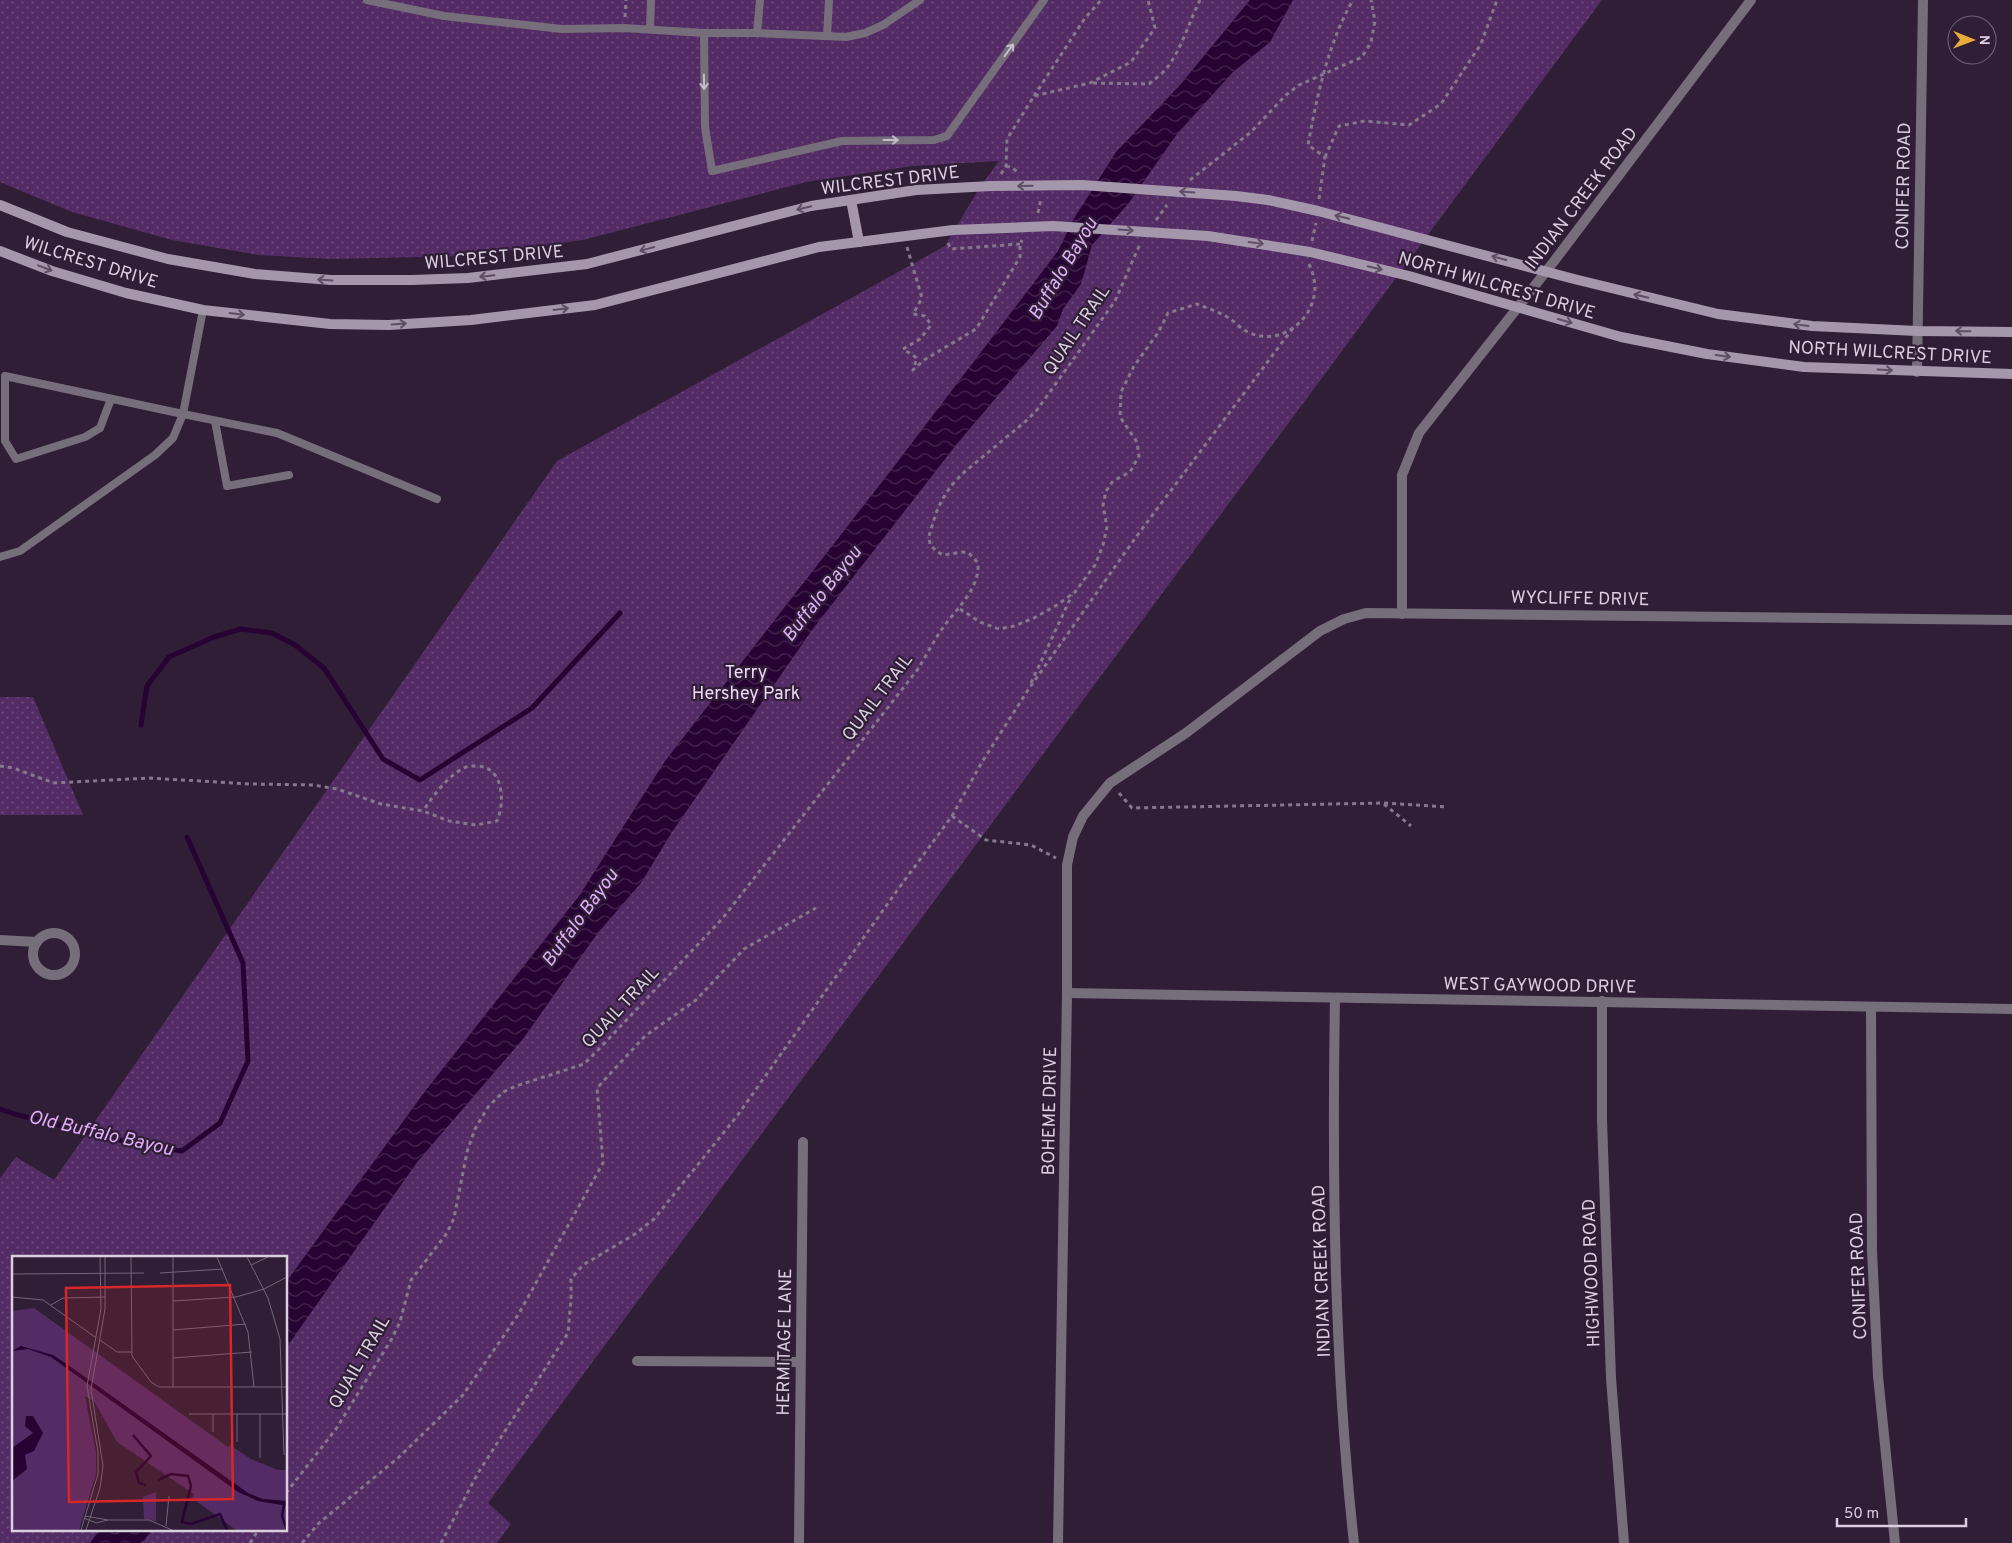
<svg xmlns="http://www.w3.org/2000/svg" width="2012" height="1543" font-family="Overpass,sans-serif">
  <defs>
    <pattern id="grass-dots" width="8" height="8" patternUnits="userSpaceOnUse" patternTransform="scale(1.25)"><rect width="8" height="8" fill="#542c65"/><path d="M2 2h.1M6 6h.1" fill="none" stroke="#6c4a7b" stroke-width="1.8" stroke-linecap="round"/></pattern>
    <pattern id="water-waves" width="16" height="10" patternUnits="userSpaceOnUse" patternTransform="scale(1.25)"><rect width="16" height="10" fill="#260333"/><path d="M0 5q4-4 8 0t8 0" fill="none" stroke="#452750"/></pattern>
  </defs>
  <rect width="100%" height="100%" fill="#2f1e36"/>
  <g fill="url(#grass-dots)" fill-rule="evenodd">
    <path d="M0 0H1602L488 1503 511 1524 497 1543H0V1178L16 1157 54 1180 557 461 945 246 980 187 999 161 913 166 806 182 583 240 465 256 331 259 259 255 172 240 72 212 0 182ZM14 1257H286V1529H14Z"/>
    <polygon points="0,697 33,697 83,815 0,815"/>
  </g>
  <g fill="url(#water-waves)">
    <polygon points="1250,0 1293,0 1270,42 1233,72 1177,134 1128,204 1092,245 1081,284 1063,309 1057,326 956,445 812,630 672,832 641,883 597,934 523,1039 418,1161 286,1348 286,1282 426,1090 579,896 665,761 892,469 1058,251 1073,220 1116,152 1180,85"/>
    <polygon points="100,1529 153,1529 142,1543 90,1543"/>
  </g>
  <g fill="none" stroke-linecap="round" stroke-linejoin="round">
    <g stroke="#260333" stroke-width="5">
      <polyline points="141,725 147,686 169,657 214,637 241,629 272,633 295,645 324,668 383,759 420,780 532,708 620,613"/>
      <polyline points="0,1109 18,1115 132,1143 182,1151 220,1123 248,1061 243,963 187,837"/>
    </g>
    <g stroke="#86788c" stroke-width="3" stroke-dasharray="4 4" stroke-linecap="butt">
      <polyline points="625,17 626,0"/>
      <path d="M1093 83 1149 84C1155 79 1162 74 1167 68 1182 48 1189 22 1200 0"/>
      <polyline points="1034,96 1085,18 1101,0"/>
      <polyline points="1325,157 1339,126 1365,121 1409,125 1441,104 1481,44 1497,0"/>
      <polyline points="1006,166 1013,168 1018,173"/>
      <polyline points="1001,174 1006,166 1007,139 1034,96 1090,83 1131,62 1155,28 1148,0"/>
      <polyline points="1190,180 1251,132 1286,95 1299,85 1362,57 1371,42 1375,21 1371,0"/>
      <path d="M1319 199 1325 157 1308 145C1317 96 1328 43 1353 0"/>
      <polyline points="1038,213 1041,198"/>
      <polyline points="1156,220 1167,205"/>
      <polyline points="1312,241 1316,223"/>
      <polyline points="948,243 951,249 1020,244"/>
      <polyline points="907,247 922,298 913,314 925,316 931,325 920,339 903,349 917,358 913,370 924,360 976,329 1020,257 1020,244 1022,240"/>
      <path d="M960 609 980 622 999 629 1014 626 1034 618 1057 605 1075 592 1095 565 1103 545 1107 527 1103 505 1106 491 1113 481 1130 472 1139 456 1137 442 1120 417 1121 392 1134 366 1158 333 1168 313 1197 304C1207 308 1219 312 1229 318 1235 322 1241 329 1248 332 1270 343 1295 333 1308 312 1317 296 1317 281 1309 264"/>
      <polyline points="1031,683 1072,595"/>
      <path d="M0 766 13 768 54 783 149 778 250 784 313 785 337 789 381 804 423 811 449 821 476 825 497 821C505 802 504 767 477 766 473 766 469 766 466 767 447 776 434 795 423 811"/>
      <polyline points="1119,793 1132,808 1384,803 1448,807"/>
      <polyline points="1384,804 1411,826"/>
      <polyline points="952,816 986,840 1031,845 1056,858"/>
      <path d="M286 1493 336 1429 391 1340 400 1322 411 1280 447 1233 454 1218 467 1152 475 1129 488 1107 503 1092 516 1086 584 1064 599 1049 722 919 918 669C926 656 933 642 942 629 956 609 980 589 978 563L969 553 963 552 943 555 936 551 930 544 929 536 936 513 942 500 951 486 962 474 1026 421 1037 410 1115 301 1140 244"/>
      <polyline points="250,1543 259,1529"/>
      <polyline points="302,1543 319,1523 398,1458 463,1395 518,1315 603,1163 597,1088 645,1036 696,1000 744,949 816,908"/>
      <polyline points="441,1543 478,1473 568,1333 571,1299 571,1279 583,1265 635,1234 654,1219 737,1116 896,892 952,816 982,762 1028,690 1136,537 1293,328"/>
    </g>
    <g stroke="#776e7b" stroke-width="8">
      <polyline points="367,0 444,16 562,29 624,28 704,33 757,33 846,37 865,33 883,25 920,0"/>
      <polyline points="650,29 651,0"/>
      <polyline points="704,33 705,127 712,171 842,141 934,140 947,136 1044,0"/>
      <polyline points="757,33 760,0"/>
      <polyline points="827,36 829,0"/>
      <polyline points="111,399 100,428 85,437 16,459 5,441 5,376 183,414 203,310"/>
      <polyline points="215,421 227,486 289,475"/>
      <polyline points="0,557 20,551 155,455 173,438 183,414 277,433 437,499"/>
    </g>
    <g stroke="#776e7b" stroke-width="10">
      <polyline points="1917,372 1923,0"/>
      <polyline points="1402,614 1402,475 1419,433 1555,260 1751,0"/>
      <circle cx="54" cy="954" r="21"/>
      <polyline points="0,940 37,942"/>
      <polyline points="1067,993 2012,1009"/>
      <path d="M1335 998C1332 1180 1334 1362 1354 1543"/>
      <polyline points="1602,1001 1602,1120 1611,1378 1624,1543"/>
      <polyline points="1871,1007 1872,1251 1878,1376 1895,1543"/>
      <polyline points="637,1361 800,1362"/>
      <polyline points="799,1543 803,1142"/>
      <polyline points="1058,1543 1067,993 1067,865 1073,837 1083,816 1110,783 1186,733 1320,631 1344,619 1366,613 2012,620"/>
    </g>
    <g stroke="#a597ab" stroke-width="10">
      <polyline points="851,200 859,242"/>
      <polyline points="0,205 67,232 168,259 255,274 331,280 412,280 468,278 587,264 811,206 916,190 991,186 1082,185 1236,196 1268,200 1318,211 1574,279 1718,314 1812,326 1917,331 2012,332"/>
      <polyline points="0,251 52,271 126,293 203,310 330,324 389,325 471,320 595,305 819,247 953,230 1053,226 1208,236 1310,252 1409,276 1621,337 1707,354 1804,367 2012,374"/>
    </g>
  </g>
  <defs><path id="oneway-shaft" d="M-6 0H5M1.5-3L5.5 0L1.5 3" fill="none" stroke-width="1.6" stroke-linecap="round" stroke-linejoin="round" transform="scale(1.25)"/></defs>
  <g stroke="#c6bccb">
    <use href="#oneway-shaft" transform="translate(1009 50) rotate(-54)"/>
    <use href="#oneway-shaft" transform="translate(704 82) rotate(89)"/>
    <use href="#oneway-shaft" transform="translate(891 140)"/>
  </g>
  <g stroke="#5e4e65">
    <use href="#oneway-shaft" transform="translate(1025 186) rotate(179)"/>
    <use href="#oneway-shaft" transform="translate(1187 192) rotate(-176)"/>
    <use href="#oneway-shaft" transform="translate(804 208) rotate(166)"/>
    <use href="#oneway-shaft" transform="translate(1342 217) rotate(-166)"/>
    <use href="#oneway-shaft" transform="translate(1126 230) rotate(4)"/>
    <use href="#oneway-shaft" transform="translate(1256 243) rotate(8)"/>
    <use href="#oneway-shaft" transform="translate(647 249) rotate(165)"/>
    <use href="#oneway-shaft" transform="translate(1499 258) rotate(-165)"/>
    <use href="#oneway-shaft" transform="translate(45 268) rotate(21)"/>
    <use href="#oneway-shaft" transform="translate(1375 268) rotate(13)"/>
    <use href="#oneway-shaft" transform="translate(487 276) rotate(174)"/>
    <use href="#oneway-shaft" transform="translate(325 280) rotate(-176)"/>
    <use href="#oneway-shaft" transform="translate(1641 296) rotate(-167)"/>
    <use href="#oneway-shaft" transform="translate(561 309) rotate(-7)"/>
    <use href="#oneway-shaft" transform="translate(237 314) rotate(7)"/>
    <use href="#oneway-shaft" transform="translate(1565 321) rotate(16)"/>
    <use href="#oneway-shaft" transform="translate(399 324) rotate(-4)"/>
    <use href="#oneway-shaft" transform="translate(1801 325) rotate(-172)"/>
    <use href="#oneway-shaft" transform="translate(1963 331) rotate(-179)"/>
    <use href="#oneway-shaft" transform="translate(1723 356) rotate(7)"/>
    <use href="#oneway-shaft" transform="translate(1885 370) rotate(3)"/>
  </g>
  <g text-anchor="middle" stroke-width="4.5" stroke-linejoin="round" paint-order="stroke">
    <g font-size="18" fill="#dacfdf" stroke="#2f1e36">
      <text transform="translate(890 180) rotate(-7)" y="6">WILCREST DRIVE</text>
      <text transform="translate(1903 186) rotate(-89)" y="6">CONIFER ROAD</text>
      <text transform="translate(1581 198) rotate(-53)" y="6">INDIAN CREEK ROAD</text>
      <text transform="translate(494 257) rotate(-5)" y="6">WILCREST DRIVE</text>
      <text transform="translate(91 262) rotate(17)" y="6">WILCREST DRIVE</text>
      <text transform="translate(1497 285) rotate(16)" y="6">NORTH WILCREST DRIVE</text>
      <text transform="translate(1076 330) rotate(-56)" y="6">QUAIL TRAIL</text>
      <text transform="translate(1890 352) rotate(3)" y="6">NORTH WILCREST DRIVE</text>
      <text transform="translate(1580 598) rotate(1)" y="6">WYCLIFFE DRIVE</text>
      <text transform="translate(877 697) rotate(-53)" y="6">QUAIL TRAIL</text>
      <text transform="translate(1540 985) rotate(1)" y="6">WEST GAYWOOD DRIVE</text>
      <text transform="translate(620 1007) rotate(-47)" y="6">QUAIL TRAIL</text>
      <text transform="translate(1049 1111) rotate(-89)" y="6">BOHEME DRIVE</text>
      <text transform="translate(1321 1271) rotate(-92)" y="6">INDIAN CREEK ROAD</text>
      <text transform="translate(1591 1273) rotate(-92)" y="6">HIGHWOOD ROAD</text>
      <text transform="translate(1858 1276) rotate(-92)" y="6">CONIFER ROAD</text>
      <text transform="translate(784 1342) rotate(-89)" y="6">HERMITAGE LANE</text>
      <text transform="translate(359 1362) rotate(-60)" y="6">QUAIL TRAIL</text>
    </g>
    <g font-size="18" fill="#f1d7fc" stroke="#2f1e36">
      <text x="746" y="678">Terry<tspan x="746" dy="21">Hershey Park</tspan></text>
    </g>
    <g font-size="19" font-style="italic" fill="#e2aef8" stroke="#2f1e36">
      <text transform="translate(1062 268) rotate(-59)" y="7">Buffalo Bayou</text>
      <text transform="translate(821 593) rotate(-52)" y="7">Buffalo Bayou</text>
      <text transform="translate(579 917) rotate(-54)" y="7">Buffalo Bayou</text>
      <text transform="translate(101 1132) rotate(13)" y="7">Old Buffalo Bayou</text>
    </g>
  </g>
  <g transform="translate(12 1256)">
    <rect width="275" height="275" fill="#2f1e36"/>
    <path d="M22 52 216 191 218 189 239 203 266 214H275V274H224L180 242 182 238 105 186 82 145 73 140 84 196V218L67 274H0V55ZM144 236V265L132 263 131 241Z" fill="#542c65"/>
    <path d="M1 260a7 7 0 1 1 14 0a7 7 0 1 1-14 0ZM28 263 31 273 11 274 9 267Z" fill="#542c65"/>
    <path d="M9 90 41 99 59 111 236 237 251 243 275 245V250L246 245 226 236 39 101 16 93 0 95ZM14 160H21L31 177 22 195 13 199 15 213 0 225V192L21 177 13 170Z" fill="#260333"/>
    <path fill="none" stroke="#260333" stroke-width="2.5" d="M121 179 139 200 124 216 127 227 134 229M146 224 159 218 176 220 179 230 170 266 179 268 208 258 215 274M272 249 270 260 275 274"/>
    <path fill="none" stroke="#73657a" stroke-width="1" d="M119 1 120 100 139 126 147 131H275M161 1V131M205 1 236 76 242 131M235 1 256 42 268 83 272 199M239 9 256 1M148 17 211 13M0 18 132 17M0 41 31 44 83 81M161 45 224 41 252 33 275 21M39 49 51 42 93 41M161 74 234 68M88 84 105 96H120M161 102 240 96M177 158H275M201 158V176M225 158V186M248 158V202M73 260 96 264H137L160 274M72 262 84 267 96 264M154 270 157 240M69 274 86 218V196L75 130 89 53 88 1M74 274 88 232 91 210 79 133 93 53V1"/>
    <path fill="#d62828" fill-opacity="0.15" stroke="#d62828" stroke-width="2.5" d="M218 29 221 243 57 246 54 32Z"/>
    <rect width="275" height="275" fill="none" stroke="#dacfdf" stroke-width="2.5"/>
  </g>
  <g transform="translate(1972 40) rotate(91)"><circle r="24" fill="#2f1e36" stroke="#73657a"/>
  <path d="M0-4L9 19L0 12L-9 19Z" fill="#e8ab37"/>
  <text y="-8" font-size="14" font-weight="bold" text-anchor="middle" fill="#dacfdf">N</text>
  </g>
  <path d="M1837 1518v8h129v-8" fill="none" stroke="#dacfdf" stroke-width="2.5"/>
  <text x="1844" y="1518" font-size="15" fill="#dacfdf" stroke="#2f1e36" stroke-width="4" paint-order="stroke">50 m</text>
</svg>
